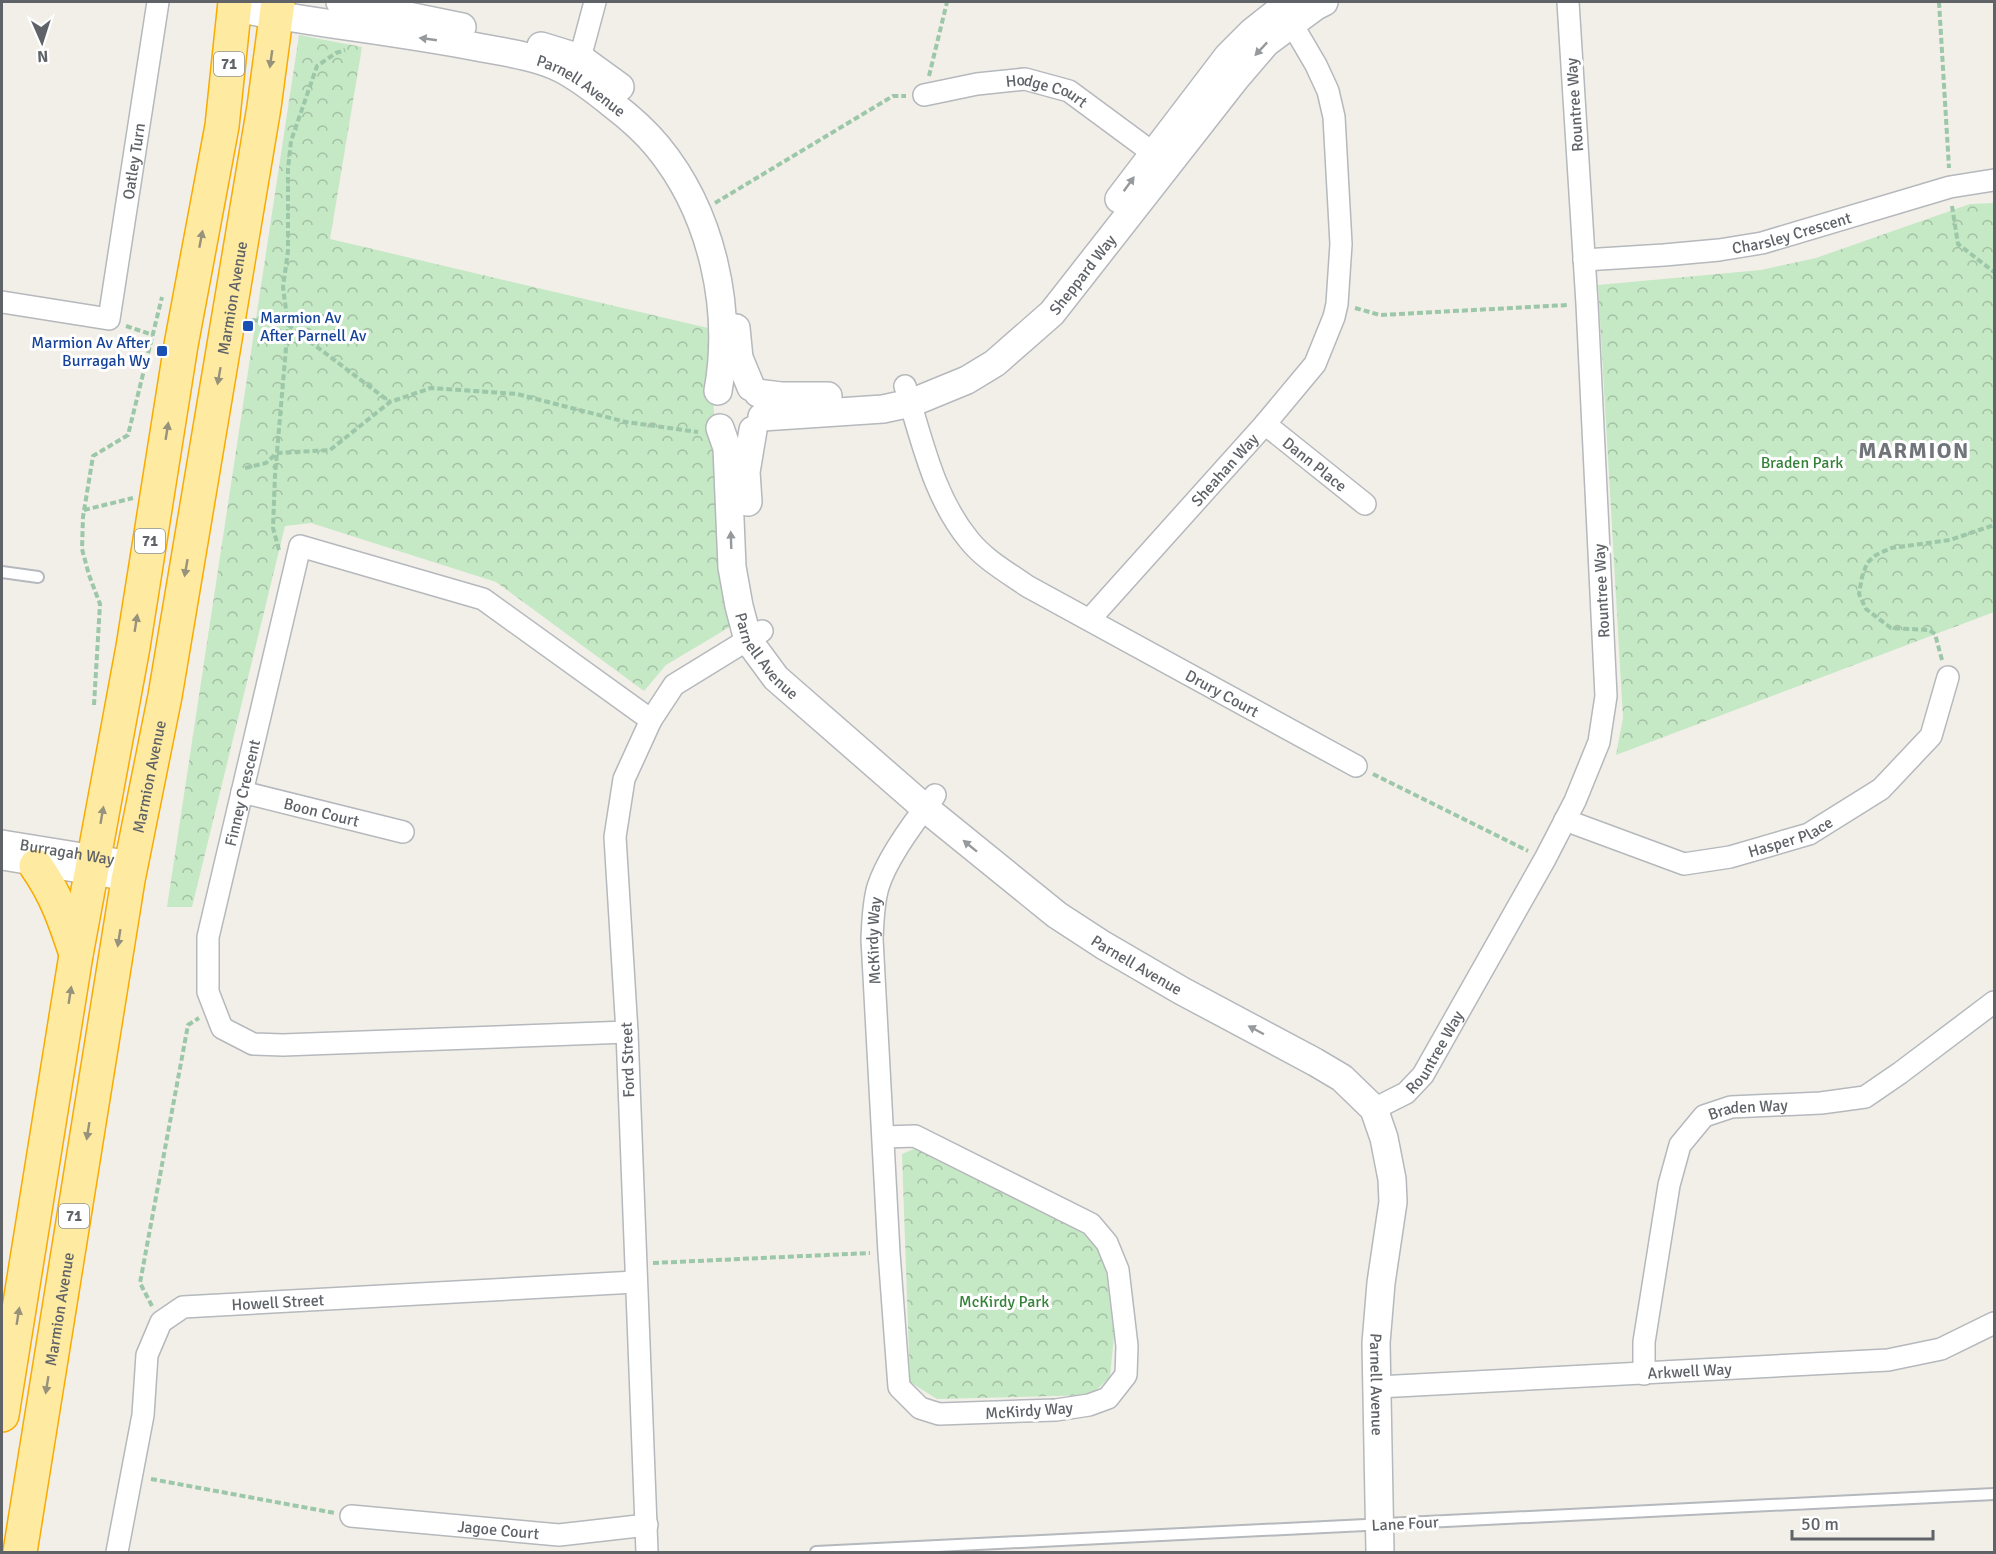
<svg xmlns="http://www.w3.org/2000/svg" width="1996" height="1554" font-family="Signika,sans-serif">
  <defs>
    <pattern id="park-crowns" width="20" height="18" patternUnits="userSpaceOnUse" patternTransform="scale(1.5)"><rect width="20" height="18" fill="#c5e8c5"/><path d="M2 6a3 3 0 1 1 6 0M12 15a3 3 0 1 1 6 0" fill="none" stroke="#a3c0a4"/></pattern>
  </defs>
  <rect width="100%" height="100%" fill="#f1efe8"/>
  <g fill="url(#park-crowns)">
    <polygon points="299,35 362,47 330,239 708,328 726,579 738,622 666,665 644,691 496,582 311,523 285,526 192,907 167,907"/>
    <polygon points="1994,203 1994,612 1616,755 1623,718 1598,285 1761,270 1816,258 1970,204"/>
    <polygon points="916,1148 1079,1229 1104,1256 1114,1335 1110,1377 1091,1395 937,1399 910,1382 902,1154"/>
  </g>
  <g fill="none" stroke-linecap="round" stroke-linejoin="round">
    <defs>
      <g id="service">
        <polyline points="2,572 38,577"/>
        <polyline points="816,1552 1994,1494"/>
      </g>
      <g id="minor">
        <polyline points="572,72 580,58 595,2"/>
        <path id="s1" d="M924 95 977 84 1025 79 1069 91 1153 153"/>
        <path id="s2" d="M1584 260 1664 255 1719 250 1762 243 1950 187 1994 180"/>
        <path id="s3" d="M2 302 109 319 158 2"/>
        <path id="s4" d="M905 386C922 439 933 496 969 540 984 559 1007 572 1027 586L1356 766"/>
        <path id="s5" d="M1265 424 1365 504"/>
        <path id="s6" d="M1090 619 1265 424 1315 364 1334 317 1337 304 1341 244 1334 117 1328 91 1316 65 1299 36 1280 13"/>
        <path id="s7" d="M242 792 403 832"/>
        <path id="s8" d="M1565 820 1684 864 1730 857 1809 834 1881 789 1931 736 1948 677"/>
        <path id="s9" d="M2 841 132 862"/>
        <polyline points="2,859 128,880"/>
        <path id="s10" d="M627 1032 283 1045 253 1044 222 1028 208 992V937L300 546 483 599 651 720"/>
        <path id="s11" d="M1374 1109 1406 1093 1423 1075 1545 859 1575 801 1599 742 1606 696 1587 304 1568 2"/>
        <path id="s12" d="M884 1137 915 1136 1091 1224 1107 1243 1118 1270 1127 1346 1126 1375 1108 1398 1089 1405 1056 1410 939 1414 920 1408 899 1387 889 1253 872 939C873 921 873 904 878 887 887 858 916 819 935 795"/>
        <path id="s13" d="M1644 1374V1342L1669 1185 1680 1145 1704 1116 1731 1107 1821 1103 1865 1097 1900 1073 1994 1002"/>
        <path id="s14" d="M1378 1387 1888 1360 1941 1349 1994 1323"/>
        <path id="s15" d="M351 1516 559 1535 647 1525"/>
        <path id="s16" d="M117 1552 143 1415 147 1355 161 1322 183 1307 635 1282"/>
        <polyline points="647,1552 627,1032 615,837 624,779 651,720 674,685 762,631"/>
      </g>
      <g id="tertiary">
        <polyline points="340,2 462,27"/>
        <path id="s17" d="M235 8C313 23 393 31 472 46 501 52 533 55 560 68 578 77 596 91 612 104 629 117 645 131 658 147 712 213 733 308 718 391"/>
        <polyline points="541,46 580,58 620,87"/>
        <polyline points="1119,199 1228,56 1252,32 1290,2"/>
        <polyline points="736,328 739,358 751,387"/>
        <polyline points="758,393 781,396 828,396"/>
        <path id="s18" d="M762 417 883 409 911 403 967 380 995 363 1052 313 1236 78 1266 43 1316 6 1324 2"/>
        <path id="s19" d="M720 428 727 448 732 567 739 606 748 640 776 678 925 808 1057 915 1103 945 1182 991 1315 1062 1342 1078 1374 1109 1384 1138 1392 1179 1393 1202 1381 1283 1376 1343 1380 1552"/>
        <polyline points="748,502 746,472 753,430"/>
      </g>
      <g id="trunk">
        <path d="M36 866C56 894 65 921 76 954"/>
        <polyline points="2,1415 76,955 133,647 181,345 222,126 235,2"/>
        <path id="s20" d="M20 1552 128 880 165 696 264 107 278 2"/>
      </g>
    </defs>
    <use href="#service" stroke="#b5b8bc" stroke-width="14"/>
    <use href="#minor" stroke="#b5b8bc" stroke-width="24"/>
    <use href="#tertiary" stroke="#b5b8bc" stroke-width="30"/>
    <use href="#trunk" stroke="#f9ab00" stroke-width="36"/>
    <g stroke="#9cc7a9" stroke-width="4" stroke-dasharray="6 3" stroke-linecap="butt">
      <polyline points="1939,2 1949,168"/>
      <polyline points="929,76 947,2"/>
      <polyline points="715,203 893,96 906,96"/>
      <polyline points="1952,206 1958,244 1994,272"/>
      <polyline points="1355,308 1380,315 1568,305"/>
      <polyline points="252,320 288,325 390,402"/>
      <polyline points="126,326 153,335"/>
      <polyline points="245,468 266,463 277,453 330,450 390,402 431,388 517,394 626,422 698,432"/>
      <polyline points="84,510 133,498"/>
      <polyline points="279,550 273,528 275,475 288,325 283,287 288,251 288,169 291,141 317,66 336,53 345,50"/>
      <polyline points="1942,660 1935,634 1929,630 1891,628 1866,609 1859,594 1862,577 1867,563 1876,555 1891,548 1950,540 1994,525"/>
      <polyline points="94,705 100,604 89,575 82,549 83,517 93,456 128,435 162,297"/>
      <polyline points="1373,774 1528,851"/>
      <polyline points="653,1263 870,1253"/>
      <polyline points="152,1306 140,1283 188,1025 199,1018"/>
      <polyline points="151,1479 335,1513"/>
    </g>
    <use href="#service" stroke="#fff" stroke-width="10"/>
    <use href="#minor" stroke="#fff" stroke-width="21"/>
    <use href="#tertiary" stroke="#fff" stroke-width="27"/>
    <use href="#trunk" stroke="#feeaa1" stroke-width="33"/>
  </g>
  <defs><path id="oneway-solid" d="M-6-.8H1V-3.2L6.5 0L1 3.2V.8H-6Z" transform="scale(1.5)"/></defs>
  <g fill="#979a9d">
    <use href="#oneway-solid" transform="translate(428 39) rotate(-172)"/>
    <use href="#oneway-solid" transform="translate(1261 49) rotate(133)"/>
    <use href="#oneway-solid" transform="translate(1129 184) rotate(-54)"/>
    <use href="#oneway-solid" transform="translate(731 540) rotate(-92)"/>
    <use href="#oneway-solid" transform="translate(970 846) rotate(-141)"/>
    <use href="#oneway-solid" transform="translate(1256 1030) rotate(-152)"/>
  </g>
  <g fill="#97927c">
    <use href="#oneway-solid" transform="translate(271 59) rotate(98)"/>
    <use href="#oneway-solid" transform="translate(201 239) rotate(-79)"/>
    <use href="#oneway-solid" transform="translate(219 376) rotate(100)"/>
    <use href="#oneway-solid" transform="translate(167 431) rotate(-81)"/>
    <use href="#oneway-solid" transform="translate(186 568) rotate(100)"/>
    <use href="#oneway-solid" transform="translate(136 623) rotate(-81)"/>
    <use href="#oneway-solid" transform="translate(102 815) rotate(-80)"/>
    <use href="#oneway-solid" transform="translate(119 938) rotate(99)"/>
    <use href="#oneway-solid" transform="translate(70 995) rotate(-81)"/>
    <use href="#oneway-solid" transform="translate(88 1131) rotate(99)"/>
    <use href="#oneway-solid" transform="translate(18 1316) rotate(-81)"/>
    <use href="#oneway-solid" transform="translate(47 1385) rotate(99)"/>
  </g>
  <g fill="#1a4fb4" stroke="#fff" stroke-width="2">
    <rect x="242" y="320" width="12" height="12" rx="3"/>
    <rect x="156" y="345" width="12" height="12" rx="3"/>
  </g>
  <g text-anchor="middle" stroke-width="6" stroke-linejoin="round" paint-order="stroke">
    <g fill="#fff" stroke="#8f9295" stroke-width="1.5">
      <rect x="214" y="52" width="30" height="24" rx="4.5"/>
      <rect x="135" y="529" width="30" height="24" rx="4.5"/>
      <rect x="59" y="1204" width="30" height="24" rx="4.5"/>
    </g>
    <g font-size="15" font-weight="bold" fill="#5f6368">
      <text x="229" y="69">71</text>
      <text x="150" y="546">71</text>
      <text x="74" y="1221">71</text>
    </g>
    <g font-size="16" fill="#5f6368" stroke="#fff">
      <text dy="6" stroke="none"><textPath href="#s17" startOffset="358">Parnell Avenue</textPath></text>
      <text dy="6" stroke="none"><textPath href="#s1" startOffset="126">Hodge Court</textPath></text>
      <text transform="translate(1574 105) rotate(-94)" y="6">Rountree Way</text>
      <text dy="6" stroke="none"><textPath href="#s3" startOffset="268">Oatley Turn</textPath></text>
      <text dy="6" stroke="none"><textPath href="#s2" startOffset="210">Charsley Crescent</textPath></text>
      <text dy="6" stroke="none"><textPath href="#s18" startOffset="368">Sheppard Way</textPath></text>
      <text dy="6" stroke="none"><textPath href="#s20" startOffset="1272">Marmion Avenue</textPath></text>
      <text dy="6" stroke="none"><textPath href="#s5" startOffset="64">Dann Place</textPath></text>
      <text dy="6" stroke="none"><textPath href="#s6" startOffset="201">Sheahan Way</textPath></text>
      <text transform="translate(1601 591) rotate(-93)" y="6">Rountree Way</text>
      <text dy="6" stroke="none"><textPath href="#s19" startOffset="238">Parnell Avenue</textPath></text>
      <text dy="6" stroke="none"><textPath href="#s4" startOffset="465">Drury Court</textPath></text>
      <text dy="6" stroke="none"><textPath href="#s20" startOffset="786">Marmion Avenue</textPath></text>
      <text dy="6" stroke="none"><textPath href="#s10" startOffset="651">Finney Crescent</textPath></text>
      <text dy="6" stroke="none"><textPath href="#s7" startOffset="82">Boon Court</textPath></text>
      <text dy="6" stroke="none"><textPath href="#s8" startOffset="237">Hasper Place</textPath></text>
      <text dy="6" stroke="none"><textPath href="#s9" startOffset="66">Burragah Way</textPath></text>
      <text dy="6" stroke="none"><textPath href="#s12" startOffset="1084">McKirdy Way</textPath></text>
      <text dy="6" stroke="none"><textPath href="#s19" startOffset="724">Parnell Avenue</textPath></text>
      <text dy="6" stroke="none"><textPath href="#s11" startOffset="86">Rountree Way</textPath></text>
      <text transform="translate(627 1060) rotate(-92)" y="6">Ford Street</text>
      <text dy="6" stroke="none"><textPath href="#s13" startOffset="315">Braden Way</textPath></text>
      <text dy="6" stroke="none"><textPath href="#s16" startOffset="357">Howell Street</textPath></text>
      <text dy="6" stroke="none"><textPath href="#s20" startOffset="246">Marmion Avenue</textPath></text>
      <text dy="6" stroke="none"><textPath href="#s14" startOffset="312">Arkwell Way</textPath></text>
      <text dy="6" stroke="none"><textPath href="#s19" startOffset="1282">Parnell Avenue</textPath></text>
      <text transform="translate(1029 1410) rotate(-4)" y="6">McKirdy Way</text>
      <text transform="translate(1405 1523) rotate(-3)" y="6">Lane Four</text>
      <text dy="6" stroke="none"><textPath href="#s15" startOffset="148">Jagoe Court</textPath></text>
    </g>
    <g font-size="16" fill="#164399" stroke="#fff" text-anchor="start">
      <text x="260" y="323">Marmion Av<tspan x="260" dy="18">After Parnell Av</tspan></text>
      <text x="150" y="348" text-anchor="end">Marmion Av After<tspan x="150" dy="18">Burragah Wy</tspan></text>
    </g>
    <g font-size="16" fill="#348238" stroke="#fff">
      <text x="1802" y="468">Braden Park</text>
      <text x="1004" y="1307">McKirdy Park</text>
    </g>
    <g font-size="22" font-weight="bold" letter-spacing="1.5" fill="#70757a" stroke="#fff">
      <text x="1914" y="458">MARMION</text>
    </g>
  </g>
  <rect width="1996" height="1554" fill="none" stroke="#5f6368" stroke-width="6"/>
  <g transform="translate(42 42) rotate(177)" stroke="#ffffff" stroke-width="4.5" paint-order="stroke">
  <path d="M0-4.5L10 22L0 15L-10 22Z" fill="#5f6368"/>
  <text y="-9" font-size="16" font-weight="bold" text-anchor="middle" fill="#5f6368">N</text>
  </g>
  <path d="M1792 1530v9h141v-9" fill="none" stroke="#5f6368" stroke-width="3"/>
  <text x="1801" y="1530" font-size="18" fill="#5f6368" stroke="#ffffff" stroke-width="4.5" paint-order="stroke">50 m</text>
</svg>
